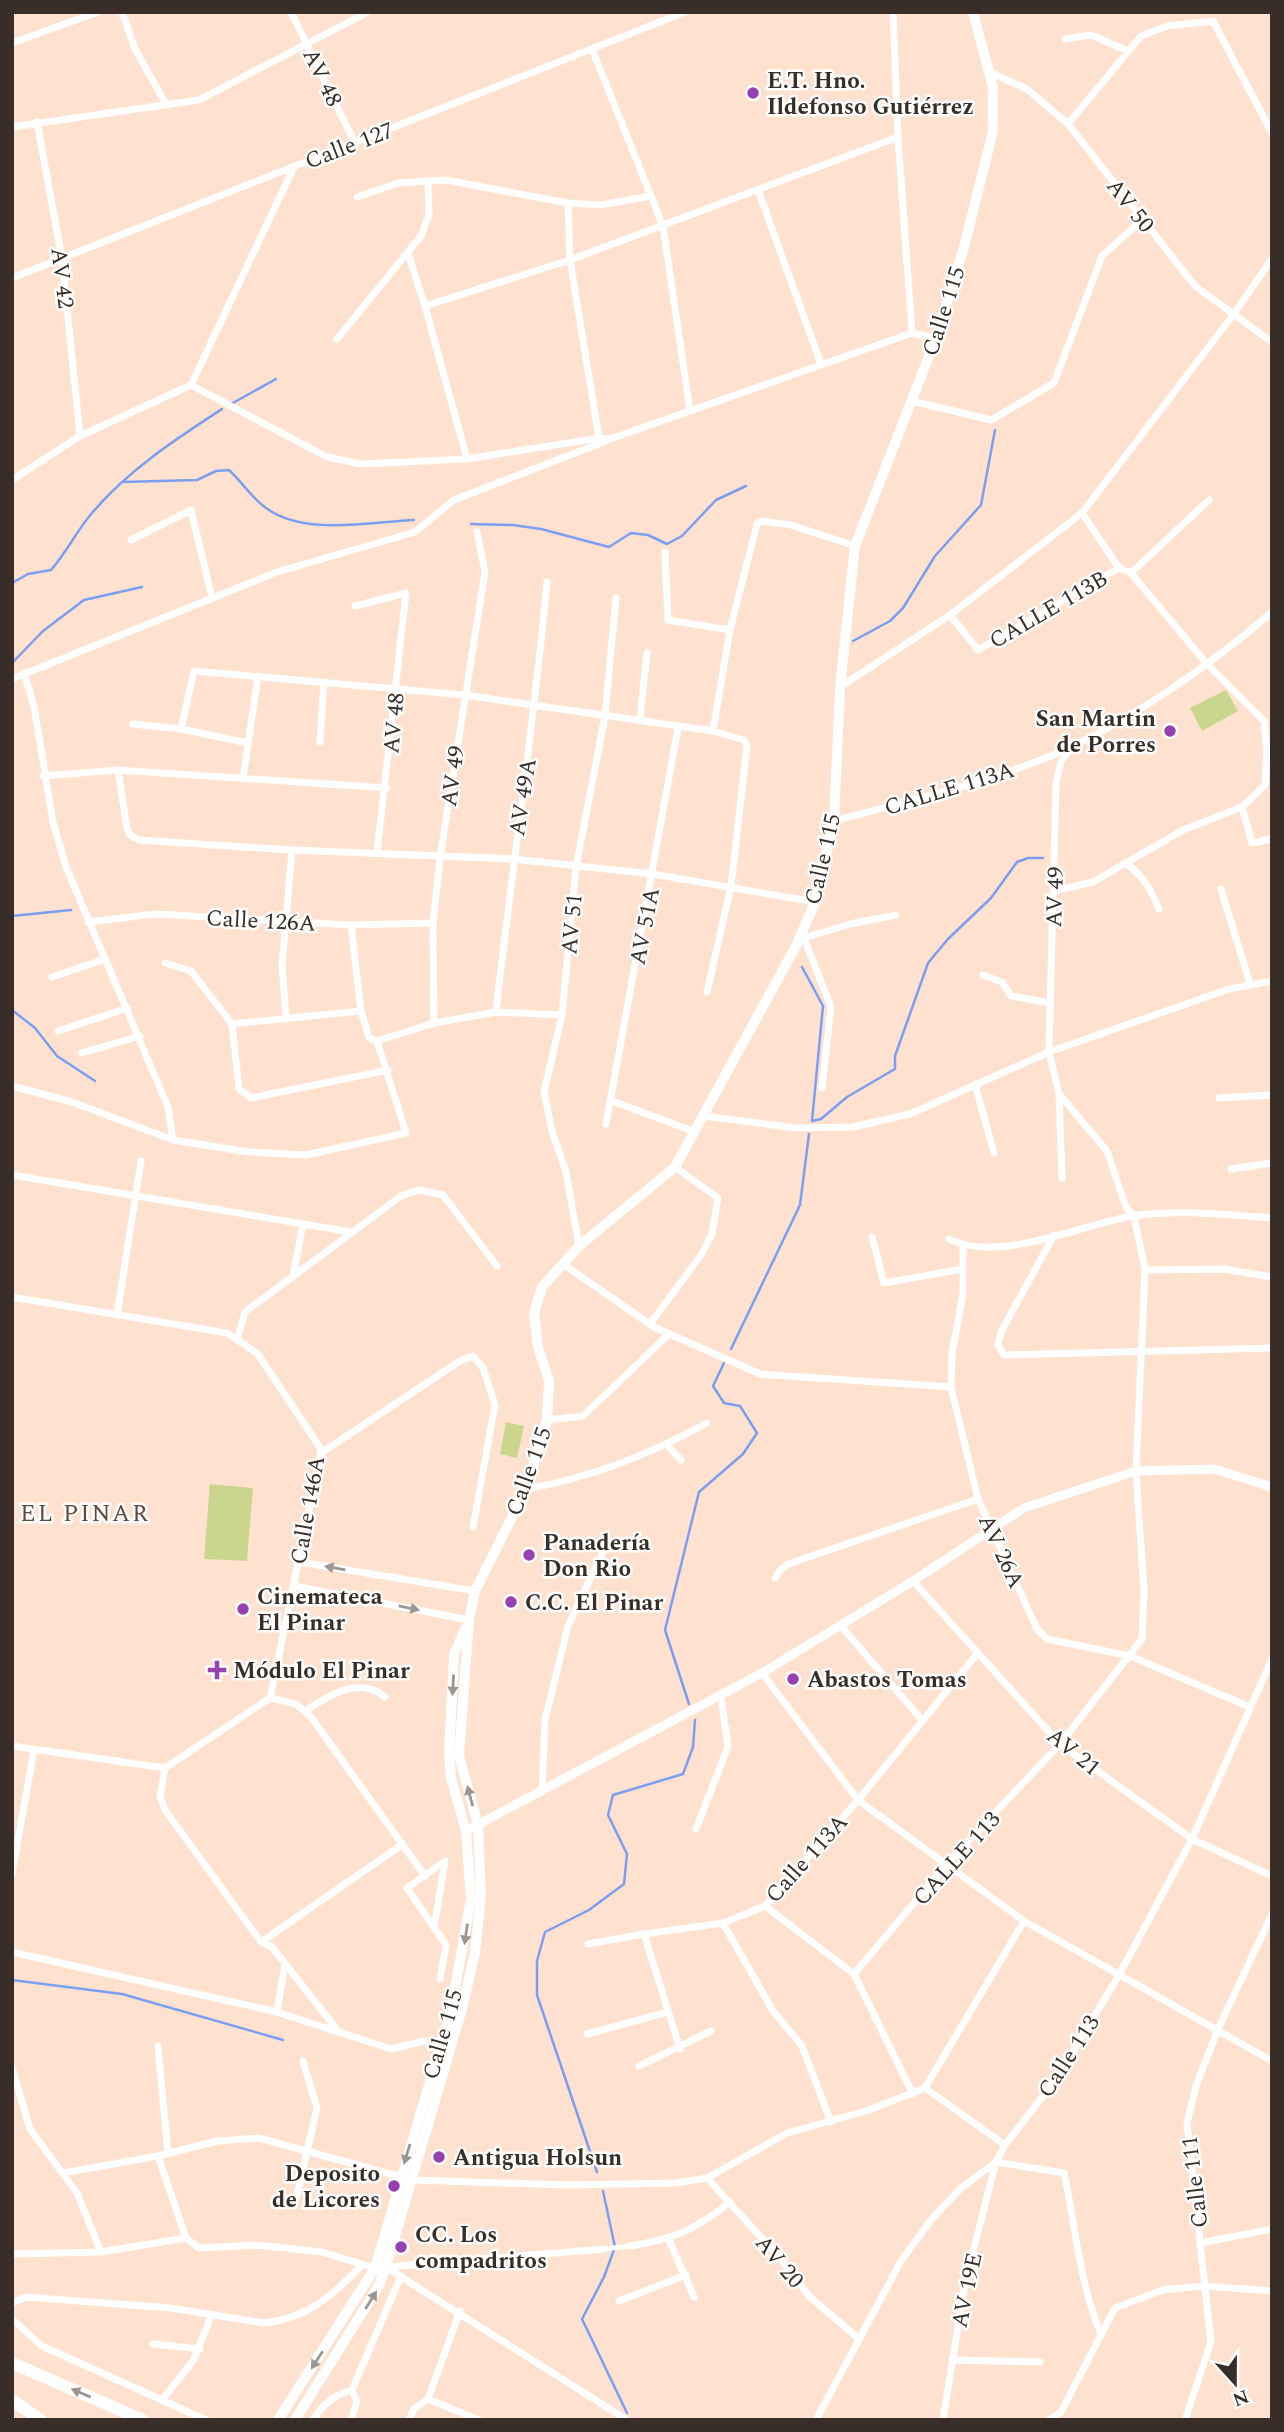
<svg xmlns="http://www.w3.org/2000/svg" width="1284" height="2432" font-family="Spectral,serif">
  <rect width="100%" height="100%" fill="#ffe1cf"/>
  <g fill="#cad58e">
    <polygon points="1226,690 1238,711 1202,731 1190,708"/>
    <polygon points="506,1422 524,1426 517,1458 500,1454"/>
    <polygon points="210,1484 253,1488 247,1561 204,1559"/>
  </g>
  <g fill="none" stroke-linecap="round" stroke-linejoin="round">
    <g stroke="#7a9ff2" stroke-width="2.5">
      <polyline points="231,404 276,379"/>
      <path d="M123 482 197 480 216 471 229 470C242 482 251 497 266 508 304 536 369 522 414 520"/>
      <polyline points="471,524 513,525 541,529 609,547 631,533 648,535 667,544 682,536 716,500 746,486"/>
      <path d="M12 583 28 574 51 570C67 552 77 530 92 513 128 470 176 439 222 409"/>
      <polyline points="853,641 890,621 903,608 935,556 981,505 995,430"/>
      <polyline points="12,663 43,631 84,600 142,587"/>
      <polyline points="12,916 71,910"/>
      <polyline points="802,967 823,1006 812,1121 821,1119 847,1097 895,1069 895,1056 928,963 948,939 991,898 1017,862 1028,858 1043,858"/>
      <polyline points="12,1010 35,1028 57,1056 95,1081"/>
      <polyline points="731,1349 800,1205 809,1134"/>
      <polyline points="689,1704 665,1630 699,1492 743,1454 757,1433 740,1406 724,1403 713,1386 724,1363"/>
      <polyline points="12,1980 122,1994 283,2040"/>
      <polyline points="597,2172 537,1995 537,1961 545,1932 589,1910 624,1884 627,1854 608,1815 613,1795 683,1774 693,1747 695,1720"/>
      <polyline points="603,2191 615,2247 604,2277 582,2319 627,2413"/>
    </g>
    <polyline stroke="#fff" stroke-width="5" points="604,2249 630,2246"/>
    <g stroke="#fff" stroke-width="7">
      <polyline points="122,12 135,49 166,104"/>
      <polyline points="291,12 355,143"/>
      <polyline points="893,12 898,137 912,333"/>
      <polyline points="1065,39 1091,35 1128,51"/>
      <polyline points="12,43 98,12"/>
      <polyline points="592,49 663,226 690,411"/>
      <polyline points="989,72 1027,89 1068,124 1195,286 1272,342"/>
      <polyline points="37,122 62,259 80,436"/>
      <polyline points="1068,124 1141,36 1167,26 1213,21 1272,133"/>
      <polyline points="12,127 199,100 368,12"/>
      <polyline points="758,190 821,364"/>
      <polyline points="357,197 398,183 446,180 568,203 600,205 651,196"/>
      <polyline points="568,203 570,260 599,438"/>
      <polyline points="408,253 425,306 467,459"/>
      <polyline points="12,278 685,12"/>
      <polyline points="425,306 570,260 898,137"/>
      <polyline points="337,339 421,236 429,215 428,181"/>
      <polyline points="191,385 294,167"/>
      <polyline points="912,401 991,420 1054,383 1102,256 1142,220"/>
      <polyline points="12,480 80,436 191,385 327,457 361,464 467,459 599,438 610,439 912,333 936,338"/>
      <polyline points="131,540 191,510 212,598"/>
      <polyline points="665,552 668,620 730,630"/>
      <polyline points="1131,573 1209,500"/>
      <polyline points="355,606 406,593 377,853"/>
      <polyline points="950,615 978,650 1119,568"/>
      <polyline points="24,673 34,706 53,822 66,867 168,1107 173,1140"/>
      <polyline points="12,679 277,572 415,532 454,500 606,441"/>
      <polyline points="840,687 950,615 1082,513 1233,315 1272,259"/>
      <polyline points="640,719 647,653"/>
      <polyline points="133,724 181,729 248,743"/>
      <polyline points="181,729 194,671 464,695 713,731 744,740 747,746 731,886 707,992"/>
      <polyline points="713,731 730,630 757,524 762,521 791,525 855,546"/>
      <polyline points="320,742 324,682"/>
      <polyline points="118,770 127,829 130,835 139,840 292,850 513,859 653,874 815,902"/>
      <polyline points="43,776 118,770 387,788"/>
      <polyline points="243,778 258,676"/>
      <polyline points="1242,807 1252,843 1272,839"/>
      <path d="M834 821C907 801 983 784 1053 755 1128 723 1211 665 1272 612"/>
      <path d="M1125 863C1143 875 1151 890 1159 909"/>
      <polyline points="1221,889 1250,984"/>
      <polyline points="1054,891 1093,882 1183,830 1242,807 1265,785 1267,751 1264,721 1207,664 1131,573 1119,568 1082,513"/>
      <polyline points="88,922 156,914 351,925 433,923"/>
      <polyline points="802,933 831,1007 822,1088"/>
      <polyline points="804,938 850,924 896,915"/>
      <polyline points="165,963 191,971 232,1024 239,1089 251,1098 388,1070"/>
      <polyline points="983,975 1002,982 1011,996 1050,1003"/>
      <polyline points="52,977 105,959"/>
      <path d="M496 1012C512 868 534 726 547 582"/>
      <polyline points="286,1017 282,966 292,850"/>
      <polyline points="434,1023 433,923 440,858 485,572 477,532"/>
      <polyline points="232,1024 361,1011"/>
      <polyline points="58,1031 128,1008"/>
      <polyline points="377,1041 434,1023 496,1012 562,1015"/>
      <polyline points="82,1053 140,1036"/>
      <polyline points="975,1084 994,1153"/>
      <polyline points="12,1086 72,1102 173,1140 249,1152 306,1155 406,1133 377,1041 369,1038 361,1011 351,925"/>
      <polyline points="1059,1094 1062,1178"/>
      <polyline points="1219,1098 1272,1095"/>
      <polyline points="610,1100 695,1132"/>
      <polyline points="704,1116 796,1128 853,1127 910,1114 1049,1052 1229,989 1272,981"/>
      <polyline points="606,1124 678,728"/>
      <polyline points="1231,1169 1272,1163"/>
      <polyline points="12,1175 351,1232"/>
      <polyline points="1054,1235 1001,1332 998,1345 1004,1355 1272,1348"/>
      <polyline points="872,1237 884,1283 963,1269"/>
      <path d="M949 1239C997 1264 1081 1225 1132 1216 1177 1209 1227 1215 1272 1218"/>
      <polyline points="579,1246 566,1172 552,1131 544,1092 562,1015 576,867 605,716 616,598"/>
      <polyline points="963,1246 963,1294 952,1353 951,1387 978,1499 1037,1629 1047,1639 1130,1656 1250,1707"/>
      <polyline points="563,1264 654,1327 760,1374 951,1387"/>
      <polyline points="1145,1270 1223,1269 1272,1277"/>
      <polyline points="293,1276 303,1224"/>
      <polyline points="12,1297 227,1333 257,1353 319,1446 321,1453 270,1698 165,1768 12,1746"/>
      <polyline points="117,1315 141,1161"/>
      <polyline points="650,1324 701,1255 712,1234 718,1198 675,1167"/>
      <polyline points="237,1340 245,1312 401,1196 419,1190 443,1195 497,1266"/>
      <polyline points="547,1420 583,1416 669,1334"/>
      <polyline points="667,1445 681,1460"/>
      <polyline points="321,1453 460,1361 473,1356 483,1368 495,1405 473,1527"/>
      <path d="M526 1489C590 1478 651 1454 707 1423"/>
      <polyline points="299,1562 475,1591"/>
      <polyline points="775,1578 781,1569 791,1563 978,1499"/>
      <polyline points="913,1581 1060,1744 1192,1839 1272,1876"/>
      <polyline points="294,1586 469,1620"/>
      <polyline points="841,1626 922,1720"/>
      <polyline points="762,1673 858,1800 1024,1921 1272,2061"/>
      <polyline points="270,1698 296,1704 311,1717 425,1876"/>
      <path d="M305 1711C329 1696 359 1675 385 1697"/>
      <polyline points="165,1768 160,1797 165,1810 261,1942 272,1947 338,2031"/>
      <polyline points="542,1791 545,1720 568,1626 607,1543 637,1543"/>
      <polyline points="696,1829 728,1747 721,1696"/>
      <polyline points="12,1874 34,1750"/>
      <polyline points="765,1906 854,1974 913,2094"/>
      <polyline points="723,1923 773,2011 802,2046 831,2122"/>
      <polyline points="434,1928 445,1861 407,1888 446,1945 440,1979"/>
      <polyline points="261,1942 403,1844"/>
      <polyline points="588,1944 644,1934"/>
      <polyline points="12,1952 277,2012 391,2049 424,2041"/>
      <polyline points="854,1974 946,1865 1060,1744 1142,1639 1144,1591 1136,1471 1145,1270 1134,1216 1126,1207 1107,1151 1059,1094 1049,1052 1056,783 1061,762 1072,746"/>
      <polyline points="277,2012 285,1964"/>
      <polyline points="587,2034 668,2012"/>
      <polyline points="158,2046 168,2154"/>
      <polyline points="680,2049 644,1934 723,1923 765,1906 858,1800 977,1654"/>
      <polyline points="639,2066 711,2031"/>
      <polyline points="12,2067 30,2129 77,2193 101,2252"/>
      <polyline points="925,2088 1005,2145"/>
      <polyline points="158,2156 186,2238 199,2248 257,2245 322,2252 375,2268 604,2249"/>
      <polyline points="63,2173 158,2156 217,2141 259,2138 412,2180 568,2185 676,2183 707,2178 787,2133 866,2111 925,2088 1024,1921"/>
      <polyline points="707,2178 780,2258 810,2297 858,2338"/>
      <polyline points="297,2195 317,2108 303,2061"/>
      <polyline points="669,2240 694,2297"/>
      <polyline points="1201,2243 1272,2229"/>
      <path d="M630 2246C674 2239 695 2230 730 2202"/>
      <polyline points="12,2254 101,2252 186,2238"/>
      <polyline points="387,2268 627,2420"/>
      <polyline points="619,2301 686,2275"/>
      <path d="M12 2303 26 2297 171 2308 264 2323C306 2319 332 2296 361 2266"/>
      <polyline points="460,2311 428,2399 479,2420"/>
      <polyline points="12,2319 42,2346 206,2420"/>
      <polyline points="153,2344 200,2349"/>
      <polyline points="952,2360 1040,2362"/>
      <polyline points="162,2400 193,2361 212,2314"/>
      <path d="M313 2420C323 2404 334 2395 352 2390"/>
      <polyline points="351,2420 357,2402 352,2390 401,2276"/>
      <polyline points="409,2420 414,2409 428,2399"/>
      <polyline points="816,2420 901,2261 931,2220 961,2188 996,2162 1005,2145 1056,2079 1118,1977 1192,1839 1272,1659"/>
      <path d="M943 2420 965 2283 996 2162 1064 2173C1076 2228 1079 2282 1101 2334"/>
      <polyline points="1049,2420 1061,2412 1115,2308 1163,2290 1203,2286 1272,2291"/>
      <polyline points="1185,2420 1211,2342 1187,2123 1196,2086 1218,2029 1272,1914"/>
    </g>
    <polyline stroke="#fff" stroke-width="9" points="466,1831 762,1673 913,1581 1024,1508 1136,1471 1214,1469 1272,1487"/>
    <g stroke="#fff" stroke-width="10">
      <polyline points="278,2420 375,2268 451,2010 471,1899 466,1831 451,1778 449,1754 454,1654 465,1629"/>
      <polyline points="295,2420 378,2287 386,2267 462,2009 475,1953 481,1897 478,1825 459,1756 469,1620 475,1591 526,1489 547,1420 549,1381 538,1347 534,1313 542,1287 579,1246 675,1167 796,946 815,902 834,821 840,687 855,546 936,338 964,247 993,131 993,87 973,12"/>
    </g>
    <g stroke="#fff" stroke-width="12">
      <polyline points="12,2363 143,2420"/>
      <polyline points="12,2400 41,2420"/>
    </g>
  </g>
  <defs><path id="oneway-solid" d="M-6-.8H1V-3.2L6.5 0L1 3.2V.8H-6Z" transform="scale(1.75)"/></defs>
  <g fill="#9c9693">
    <use href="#oneway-solid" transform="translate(335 1568) rotate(-170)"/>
    <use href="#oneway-solid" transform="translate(409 1608) rotate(11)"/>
    <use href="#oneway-solid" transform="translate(453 1685) rotate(93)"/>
    <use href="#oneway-solid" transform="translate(470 1796) rotate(-105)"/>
    <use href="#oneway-solid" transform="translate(466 1934) rotate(98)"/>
    <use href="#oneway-solid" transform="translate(407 2154) rotate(107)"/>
    <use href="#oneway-solid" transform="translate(371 2300) rotate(-58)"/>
    <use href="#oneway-solid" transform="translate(317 2360) rotate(123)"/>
    <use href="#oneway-solid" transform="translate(81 2393) rotate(-157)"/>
  </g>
  <g fill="#9542b0" stroke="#fff" stroke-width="2.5">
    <circle cx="753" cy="93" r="7"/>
    <circle cx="1170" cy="731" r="7"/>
    <circle cx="529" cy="1555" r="7"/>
    <circle cx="511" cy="1602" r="7"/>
    <circle cx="243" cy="1609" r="7"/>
    <path d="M213.5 1659.5h7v7h7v7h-7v7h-7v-7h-7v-7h7z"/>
    <circle cx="793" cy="1679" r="7"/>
    <circle cx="439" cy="2157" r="7"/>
    <circle cx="394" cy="2186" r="7"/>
    <circle cx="401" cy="2247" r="7"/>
  </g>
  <g text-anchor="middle" stroke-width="5" stroke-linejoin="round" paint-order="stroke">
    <g font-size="23" fill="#392e27" stroke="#fff">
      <text transform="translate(323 77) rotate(64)" y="8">AV 48</text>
      <text transform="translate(349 145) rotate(-21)" y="8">Calle 127</text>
      <text transform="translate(1131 205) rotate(52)" y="8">AV 50</text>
      <text transform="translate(63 278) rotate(83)" y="8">AV 42</text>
      <text transform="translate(943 311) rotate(-72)" y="8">Calle 115</text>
      <text transform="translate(1048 609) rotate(-30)" y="8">CALLE 113B</text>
      <text transform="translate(393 723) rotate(-85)" y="8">AV 48</text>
      <text transform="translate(452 776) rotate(-82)" y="8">AV 49</text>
      <text transform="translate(949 788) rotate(-17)" y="8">CALLE 113A</text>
      <text transform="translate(522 797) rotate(-81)" y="8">AV 49A</text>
      <text transform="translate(822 859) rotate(-77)" y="8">Calle 115</text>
      <text transform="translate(1054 897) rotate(-88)" y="8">AV 49</text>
      <text transform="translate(261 920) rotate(3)" y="8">Calle 126A</text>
      <text transform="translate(571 924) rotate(-85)" y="8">AV 51</text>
      <text transform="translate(644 926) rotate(-79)" y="8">AV 51A</text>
      <text transform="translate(528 1471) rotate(-70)" y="8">Calle 115</text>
      <text transform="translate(307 1510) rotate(-80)" y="8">Calle 146A</text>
      <text transform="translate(1002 1551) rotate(65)" y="8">AV 26A</text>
      <text transform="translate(1074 1751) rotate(39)" y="8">AV 21</text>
      <text transform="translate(806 1858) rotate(-48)" y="8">Calle 113A</text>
      <text transform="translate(956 1858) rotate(-48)" y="8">CALLE 113</text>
      <text transform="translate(442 2034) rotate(-74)" y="8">Calle 115</text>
      <text transform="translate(1068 2056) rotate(-57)" y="8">Calle 113</text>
      <text transform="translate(1194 2182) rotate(-97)" y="8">Calle 111</text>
      <text transform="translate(780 2261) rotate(50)" y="8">AV 20</text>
      <text transform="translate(966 2290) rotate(-78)" y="8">AV 19E</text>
    </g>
    <g font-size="23" font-weight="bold" fill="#392e27" stroke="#fff" text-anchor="start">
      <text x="767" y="88">E.T. Hno.<tspan x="767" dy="26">Ildefonso Gutiérrez</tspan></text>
      <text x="1156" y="726" text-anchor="end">San Martin<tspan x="1156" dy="26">de Porres</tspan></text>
      <text x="543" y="1550">Panadería<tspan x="543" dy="26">Don Rio</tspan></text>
      <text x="257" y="1604">Cinemateca<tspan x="257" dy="26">El Pinar</tspan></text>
      <text x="525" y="1610">C.C. El Pinar</text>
      <text x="233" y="1678">Módulo El Pinar</text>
      <text x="807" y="1687">Abastos Tomas</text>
      <text x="453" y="2165">Antigua Holsun</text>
      <text x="380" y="2181" text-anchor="end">Deposito<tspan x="380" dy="26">de Licores</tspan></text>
      <text x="415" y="2242">CC. Los<tspan x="415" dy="26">compadritos</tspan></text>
    </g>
    <g font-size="24" letter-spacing="2" fill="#61493a" stroke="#fff">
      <text x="85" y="1521">EL PINAR</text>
    </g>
  </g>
  <rect width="1284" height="2432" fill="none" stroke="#392e27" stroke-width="28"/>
  <g transform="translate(1235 2383) rotate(159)" stroke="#ffffff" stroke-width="5" paint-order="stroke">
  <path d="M0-5L12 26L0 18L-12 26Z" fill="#392e27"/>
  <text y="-10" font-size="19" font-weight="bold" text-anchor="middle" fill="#392e27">N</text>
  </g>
</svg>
